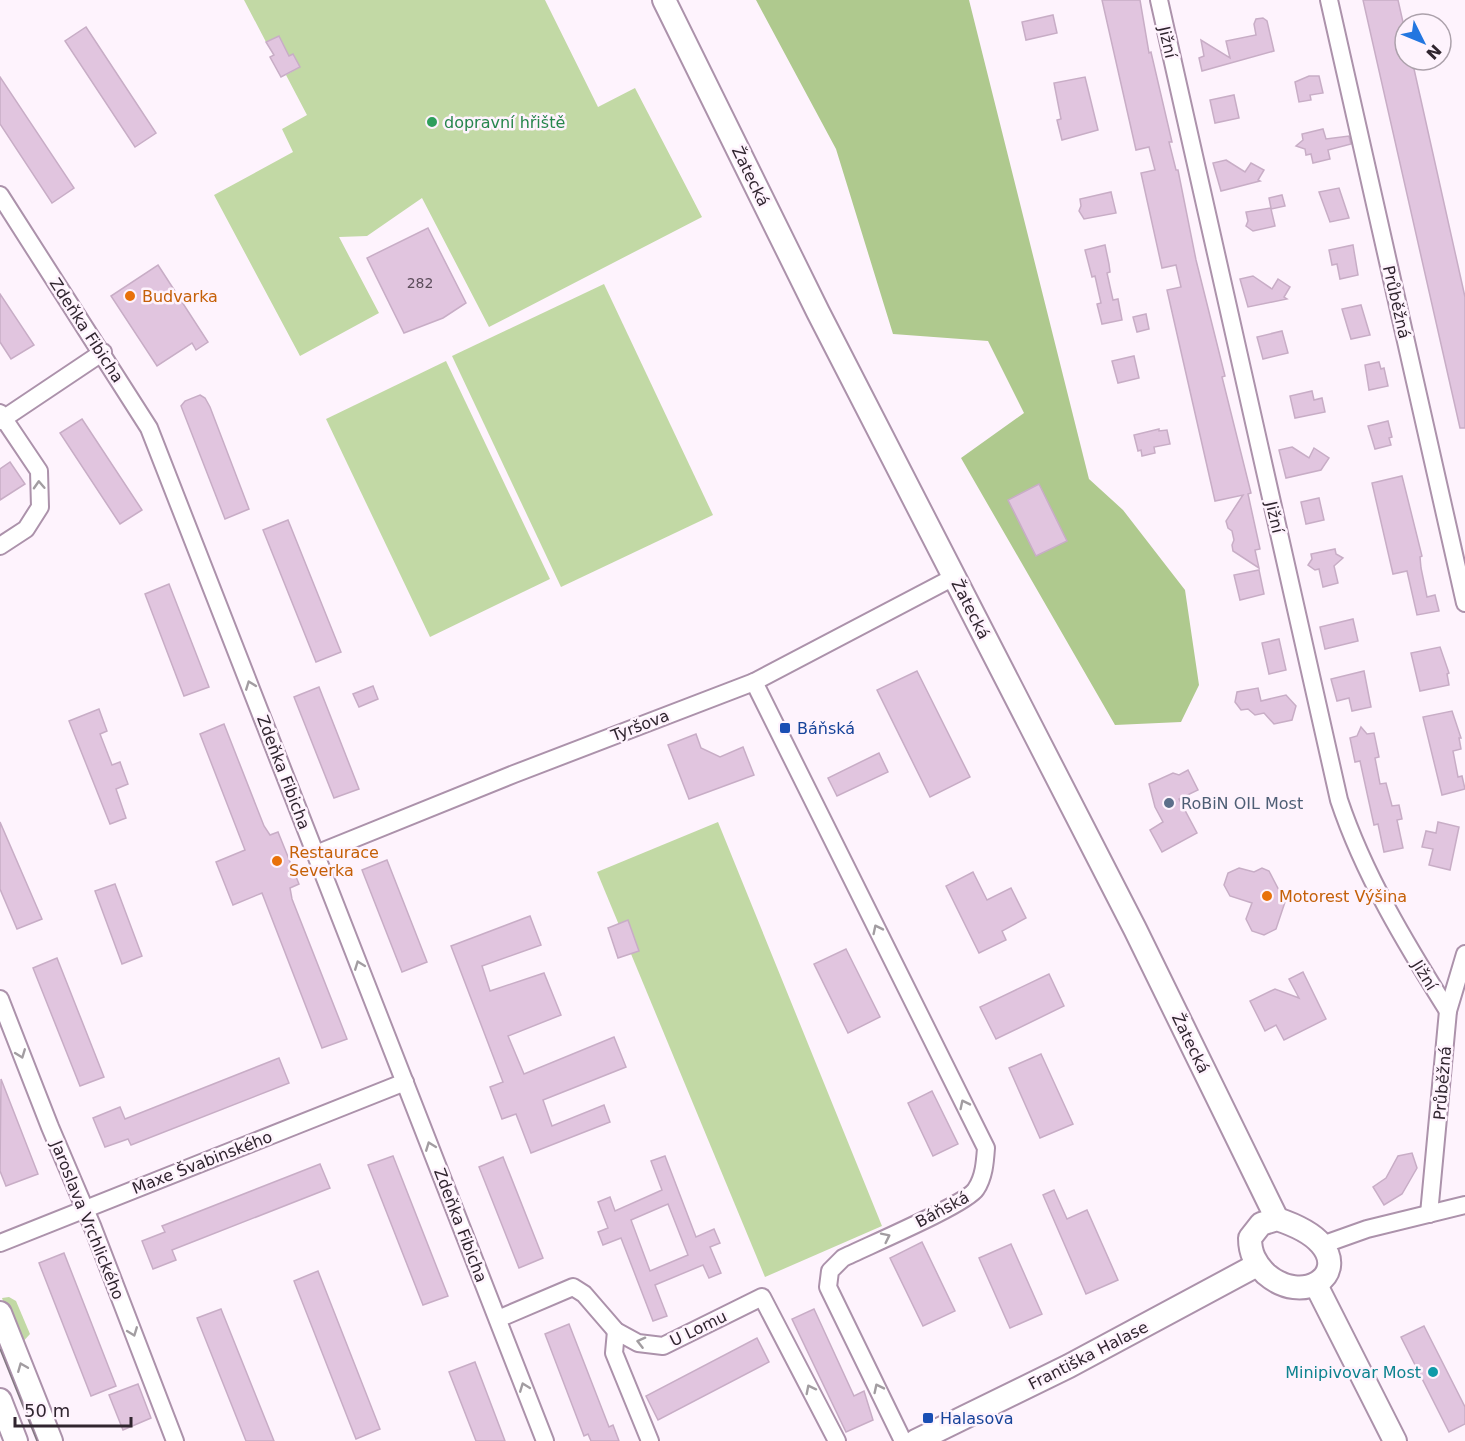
<svg xmlns="http://www.w3.org/2000/svg" width="1465" height="1441" font-family="'DejaVu Sans',sans-serif">
  <rect width="100%" height="100%" fill="#fef3fd"/>
  <g fill="#c2d9a5">
    <polygon points="244,0 545,0 598,107 635,88 702,217 489,327 422,198 367,236 339,237 379,313 300,356 214,195 293,152 282,129 307,115 286,75 300,67 293,54 289,56 279,36 266,42"/>
    <polygon points="604,284 713,515 561,587 452,356"/>
    <polygon points="446,361 550,579 430,637 326,419"/>
    <polygon points="718,822 882,1226 765,1277 597,872"/>
    <polygon points="9,1297 16,1301 30,1334 20,1345 2,1298"/>
  </g>
  <polygon fill="#afc98e" points="756,0 969,0 1089,479 1123,510 1185,590 1199,685 1181,722 1115,725 961,458 1024,413 988,341 893,334 836,149"/>
  <g fill="#e1c5df" stroke="#c8adc6" stroke-width="1.5" fill-rule="evenodd">
    <polygon points="1102,0 1140,0 1149,53 1151,52 1172,142 1169,142 1176,170 1178,170 1196,260 1225,376 1222,377 1251,493 1248,494 1260,549 1255,550 1259,568 1233,551 1232,545 1234,540 1232,531 1228,528 1226,521 1243,495 1215,501 1167,290 1181,287 1176,265 1162,268 1141,173 1155,170 1149,147 1136,150"/>
    <polygon points="1363,0 1398,0 1405,31 1405,62 1412,60 1465,297 1465,428 1460,428"/>
    <polygon points="1053,15 1057,33 1026,40 1022,22"/>
    <polygon points="1263,18 1267,21 1274,51 1202,71 1199,58 1204,56 1201,40 1230,58 1226,41 1256,35 1254,24 1256,19"/>
    <polygon points="86,27 156,133 135,147 65,41"/>
    <polygon points="279,36 289,56 293,54 300,67 281,77 270,57 274,55 266,42"/>
    <polygon points="1309,76 1319,76 1323,93 1310,95 1311,100 1299,102 1295,82"/>
    <polygon points="0,77 74,188 52,203 0,124"/>
    <polygon points="1085,77 1098,130 1062,140 1057,120 1061,119 1054,83"/>
    <polygon points="1234,95 1239,118 1215,123 1210,100"/>
    <polygon points="1323,129 1326,139 1349,136 1351,144 1328,150 1330,159 1313,163 1311,154 1306,155 1305,149 1296,146 1303,140 1302,134"/>
    <polygon points="1226,160 1245,172 1251,163 1264,170 1258,180 1260,181 1221,191 1213,163"/>
    <polygon points="1339,188 1349,218 1330,222 1319,192"/>
    <polygon points="1111,192 1116,213 1084,219 1079,211 1081,206 1080,199"/>
    <polygon points="1282,195 1285,206 1271,209 1275,226 1253,231 1246,226 1248,221 1246,212 1271,208 1269,198"/>
    <polygon points="428,228 466,303 443,318 404,333 367,258"/>
    <polygon points="1105,245 1109,264 1110,272 1107,273 1113,300 1118,299 1122,320 1102,324 1097,304 1101,303 1095,276 1092,277 1085,250"/>
    <polygon points="1353,245 1358,275 1340,279 1337,264 1332,265 1329,250"/>
    <polygon points="158,265 208,342 196,350 192,343 157,366 111,296"/>
    <polygon points="1253,276 1272,289 1278,279 1290,287 1284,297 1287,299 1248,307 1240,279"/>
    <polygon points="0,294 34,345 11,359 0,342"/>
    <polygon points="1361,305 1370,335 1351,339 1342,309"/>
    <polygon points="1146,314 1149,329 1137,332 1133,317"/>
    <polygon points="1282,331 1288,353 1263,359 1257,337"/>
    <polygon points="1134,356 1139,378 1118,383 1112,361"/>
    <polygon points="1379,362 1381,369 1384,368 1388,386 1369,390 1365,365"/>
    <polygon points="1312,391 1314,400 1322,398 1325,412 1295,418 1290,396"/>
    <polygon points="200,395 205,398 210,407 249,509 225,519 181,406 185,401"/>
    <polygon points="82,419 142,510 120,524 60,433"/>
    <polygon points="1388,421 1392,437 1389,438 1391,445 1375,449 1368,426"/>
    <polygon points="1159,429 1159,431 1167,430 1170,444 1154,447 1155,453 1142,456 1141,450 1138,451 1134,435"/>
    <polygon points="1292,447 1309,458 1314,448 1329,458 1321,470 1286,478 1279,450"/>
    <polygon points="10,462 25,484 0,500 0,469"/>
    <polygon points="1402,476 1422,556 1420,557 1421,568 1427,597 1435,595 1439,611 1417,615 1407,571 1393,574 1372,483"/>
    <polygon points="1039,484 1067,541 1036,556 1008,500"/>
    <polygon points="1319,498 1324,520 1306,524 1301,502"/>
    <polygon points="288,520 341,652 316,662 263,530"/>
    <polygon points="1335,549 1336,554 1343,558 1334,566 1338,583 1323,587 1319,569 1315,570 1308,565 1312,559 1311,554"/>
    <polygon points="1259,570 1264,594 1240,600 1234,575"/>
    <polygon points="169,584 209,687 184,696 145,594"/>
    <polygon points="1353,619 1358,641 1325,649 1320,627"/>
    <polygon points="1279,639 1286,670 1269,674 1262,643"/>
    <polygon points="1440,647 1449,673 1447,674 1449,685 1420,691 1411,653"/>
    <polygon points="917,671 970,777 930,797 877,690"/>
    <polygon points="1364,671 1371,707 1352,711 1349,698 1337,701 1331,679"/>
    <polygon points="373,686 378,699 359,707 353,694"/>
    <polygon points="319,687 359,789 334,798 294,697"/>
    <polygon points="1258,688 1261,701 1286,695 1296,706 1292,720 1274,724 1264,713 1255,715 1248,709 1241,710 1235,702 1237,692"/>
    <polygon points="99,709 107,731 100,734 112,765 120,762 128,784 116,789 126,818 110,824 69,721"/>
    <polygon points="1452,711 1461,738 1459,738 1461,749 1453,751 1458,777 1462,776 1465,789 1442,795 1423,717"/>
    <polygon points="224,724 264,826 270,835 278,832 299,884 290,888 292,899 347,1039 322,1048 262,893 233,905 216,862 245,850 200,734"/>
    <polygon points="1361,727 1367,734 1374,733 1379,757 1375,758 1380,784 1386,783 1392,806 1399,805 1402,819 1397,820 1403,848 1384,852 1378,824 1374,825 1360,761 1355,762 1350,738 1357,736"/>
    <polygon points="696,734 701,748 720,757 743,747 754,775 689,799 668,745"/>
    <polygon points="879,753 888,772 837,796 828,778"/>
    <polygon points="1188,770 1198,790 1179,799 1197,833 1162,852 1150,830 1163,822 1155,807 1149,784 1173,773 1179,775"/>
    <polygon points="0,822 42,919 17,929 0,889"/>
    <polygon points="1438,822 1459,827 1450,870 1429,865 1433,849 1422,847 1426,831 1436,833"/>
    <polygon points="387,860 427,962 402,972 362,870"/>
    <polygon points="1239,868 1254,872 1262,868 1269,871 1285,902 1276,929 1264,935 1252,931 1246,919 1252,903 1230,896 1224,885 1228,873"/>
    <polygon points="973,872 987,900 1011,888 1026,918 1002,931 1006,940 979,953 946,886"/>
    <polygon points="115,884 142,956 122,964 95,891"/>
    <polygon points="530,916 541,945 482,966 490,991 544,973 561,1015 508,1036 524,1074 614,1037 626,1067 543,1100 552,1126 604,1105 610,1122 531,1153 516,1114 502,1119 490,1087 503,1082 451,946"/>
    <polygon points="628,920 639,951 618,958 608,928"/>
    <polygon points="846,949 880,1017 848,1033 814,964"/>
    <polygon points="57,958 104,1077 80,1086 33,968"/>
    <polygon points="1303,972 1326,1019 1284,1040 1276,1025 1265,1031 1250,1001 1275,989 1299,998 1289,979"/>
    <polygon points="1049,974 1064,1006 996,1039 980,1007"/>
    <polygon points="1041,1054 1073,1124 1040,1138 1009,1068"/>
    <polygon points="279,1058 289,1083 131,1145 128,1139 105,1147 93,1118 120,1107 125,1119"/>
    <polygon points="1,1079 38,1174 6,1186 0,1171"/>
    <polygon points="932,1091 958,1144 933,1156 908,1103"/>
    <polygon points="1412,1153 1417,1168 1402,1194 1384,1205 1373,1187 1386,1178 1398,1156"/>
    <polygon points="393,1156 448,1296 423,1305 368,1165"/>
    <path d="M665 1156 696 1237 714 1229 720 1243 710 1247 721 1273 709 1278 703 1265 655 1285 667 1316 653 1321 621 1238 603 1245 598 1232 608 1228 598 1202 610 1197 615 1211 662 1190 651 1161ZM668 1204 688 1255 650 1271 631 1220Z"/>
    <polygon points="503,1157 543,1258 519,1268 479,1167"/>
    <polygon points="320,1164 330,1188 172,1250 176,1260 153,1269 142,1241 165,1232 162,1226"/>
    <polygon points="1054,1190 1067,1219 1087,1210 1118,1280 1086,1294 1043,1195"/>
    <polygon points="922,1242 955,1311 923,1326 890,1258"/>
    <polygon points="1011,1244 1042,1314 1010,1328 979,1258"/>
    <polygon points="64,1253 116,1386 91,1396 39,1263"/>
    <polygon points="318,1271 380,1429 356,1439 294,1281"/>
    <polygon points="221,1309 274,1441 246,1441 197,1318"/>
    <polygon points="814,1309 854,1396 864,1391 873,1420 846,1432 792,1319"/>
    <polygon points="569,1324 609,1427 613,1425 619,1441 591,1441 588,1434 584,1436 545,1334"/>
    <polygon points="1424,1326 1465,1407 1465,1424 1449,1432 1401,1337"/>
    <polygon points="757,1338 769,1362 658,1420 646,1396"/>
    <polygon points="475,1362 505,1441 476,1441 449,1372"/>
    <polygon points="138,1384 151,1418 123,1430 109,1395"/>
  </g>
  <g fill="none" stroke-linecap="round" stroke-linejoin="round">
    <defs>
      <g id="street">
        <path d="M1159 0 1339 800C1364 875 1406 944 1448 1011"/>
        <polyline points="1329,0 1465,603"/>
        <polyline points="0,195 149,428 545,1441"/>
        <polyline points="0,413 39,471 40,507 26,529 0,546"/>
        <polyline points="0,421 103,352"/>
        <path d="M754 682 986 1148C985 1162 984 1177 976 1189 967 1204 865 1247 843 1258L830 1271 828 1287 903 1441"/>
        <polyline points="316,854 514,774 754,682 954,577"/>
        <polyline points="0,999 50,1127 93,1228 175,1441"/>
        <polyline points="1429,1214 1448,1011 1465,954"/>
        <polyline points="0,1243 405,1082"/>
        <polyline points="1322,1245 1367,1229 1465,1205"/>
        <polyline points="498,1319 573,1287 584,1294 616,1331 638,1343 663,1346 762,1297 837,1441"/>
        <polyline points="616,1331 614,1353 650,1441"/>
      </g>
      <g id="secondary">
        <polyline points="664,0 818,312 1135,929 1277,1219"/>
        <path d="M1277 1219C1292 1224 1311 1232 1321 1244 1348 1275 1303 1306 1266 1274 1255 1263 1250 1253 1250 1238L1261 1224Z"/>
        <polyline points="1316,1285 1395,1441"/>
        <polyline points="0,1313 51,1441"/>
        <polyline points="0,1400 16,1441"/>
        <polyline points="916,1441 1069,1366 1257,1265"/>
      </g>
    </defs>
    <use href="#street" stroke="#ac92ab" stroke-width="20"/>
    <use href="#secondary" stroke="#ac92ab" stroke-width="26"/>
    <use href="#street" stroke="#fff" stroke-width="16"/>
    <use href="#secondary" stroke="#fff" stroke-width="22"/>
    <polyline stroke="#837882" stroke-width="1.5" points="0,1349 37,1441"/>
  </g>
  <defs><path id="oneway-chevron" d="M-2-3.5L2.5 0L-2 3.5" fill="none" stroke-width="1.6" stroke-linecap="round" stroke-linejoin="round" transform="scale(1.5)"/></defs>
  <g stroke="#a29da1">
    <use href="#oneway-chevron" transform="translate(39 485) rotate(-93)"/>
    <use href="#oneway-chevron" transform="translate(250 685) rotate(-111)"/>
    <use href="#oneway-chevron" transform="translate(877 929) rotate(-116)"/>
    <use href="#oneway-chevron" transform="translate(359 965) rotate(-111)"/>
    <use href="#oneway-chevron" transform="translate(21 1054) rotate(69)"/>
    <use href="#oneway-chevron" transform="translate(964 1104) rotate(-116)"/>
    <use href="#oneway-chevron" transform="translate(430 1146) rotate(-111)"/>
    <use href="#oneway-chevron" transform="translate(886 1237) rotate(-26)"/>
    <use href="#oneway-chevron" transform="translate(133 1332) rotate(69)"/>
    <use href="#oneway-chevron" transform="translate(641 1342) rotate(-166)"/>
    <use href="#oneway-chevron" transform="translate(22 1367) rotate(-112)"/>
    <use href="#oneway-chevron" transform="translate(524 1387) rotate(-111)"/>
    <use href="#oneway-chevron" transform="translate(878 1388) rotate(-116)"/>
    <use href="#oneway-chevron" transform="translate(810 1389) rotate(-117)"/>
  </g>
  <circle fill="#2e9e5b" stroke="#fef3fd" stroke-width="2" cx="432" cy="122" r="6"/>
  <g fill="#e8710a" stroke="#fef3fd" stroke-width="2">
    <circle cx="130" cy="296" r="6"/>
    <circle cx="277" cy="861" r="6"/>
    <circle cx="1267" cy="896" r="6"/>
  </g>
  <g fill="#1a4fb4" stroke="#fef3fd" stroke-width="2">
    <rect x="779" y="722" width="12" height="12" rx="3"/>
    <rect x="922" y="1412" width="12" height="12" rx="3"/>
  </g>
  <circle fill="#5c6f8a" stroke="#fef3fd" stroke-width="2" cx="1169" cy="803" r="6"/>
  <circle fill="#0f9aa8" stroke="#fef3fd" stroke-width="2" cx="1433" cy="1372" r="6"/>
  <g text-anchor="middle" stroke-width="5" stroke-linejoin="round" paint-order="stroke">
    <g font-size="14" fill="#5c4d5b">
      <text x="420" y="288">282</text>
    </g>
    <g font-size="16" fill="#30252f" stroke="#fef3fd">
      <text transform="translate(1168 42) rotate(77)" y="6">Jižní</text>
      <text transform="translate(751 176) rotate(64)" y="6">Žatecká</text>
      <text transform="translate(1397 302) rotate(77)" y="6">Průběžná</text>
      <text transform="translate(87 330) rotate(57)" y="6">Zdeňka Fibicha</text>
      <text transform="translate(1275 517) rotate(77)" y="6">Jižní</text>
      <text transform="translate(971 609) rotate(63)" y="6">Žatecká</text>
      <text transform="translate(640 725) rotate(-21)" y="6">Tyršova</text>
      <text transform="translate(284 772) rotate(69)" y="6">Zdeňka Fibicha</text>
      <text transform="translate(1425 975) rotate(58)" y="6">Jižní</text>
      <text transform="translate(1191 1043) rotate(64)" y="6">Žatecká</text>
      <text transform="translate(1442 1083) rotate(-85)" y="6">Průběžná</text>
      <text transform="translate(202 1162) rotate(-21)" y="6">Maxe Švabinského</text>
      <text transform="translate(942 1209) rotate(-28)" y="6">Báňská</text>
      <text transform="translate(88 1220) rotate(68)" y="6">Jaroslava Vrchlického</text>
      <text transform="translate(461 1225) rotate(69)" y="6">Zdeňka Fibicha</text>
      <text transform="translate(698 1328) rotate(-26)" y="6">U Lomu</text>
      <text transform="translate(1088 1355) rotate(-27)" y="6">Františka Halase</text>
    </g>
    <g font-size="16" fill="#27864d" stroke="#fef3fd" text-anchor="start">
      <text x="444" y="128">dopravní hřiště</text>
    </g>
    <g font-size="16" fill="#c56008" stroke="#fef3fd" text-anchor="start">
      <text x="142" y="302">Budvarka</text>
      <text x="289" y="858">Restaurace<tspan x="289" dy="18">Severka</tspan></text>
      <text x="1279" y="902">Motorest Výšina</text>
    </g>
    <g font-size="16" fill="#164399" stroke="#fef3fd" text-anchor="start">
      <text x="797" y="734">Báňská</text>
      <text x="940" y="1424">Halasova</text>
    </g>
    <g font-size="16" fill="#4e5e75" stroke="#fef3fd" text-anchor="start">
      <text x="1181" y="809">RoBiN OIL Most</text>
    </g>
    <g font-size="16" fill="#0d838f" stroke="#fef3fd" text-anchor="end">
      <text x="1421" y="1378">Minipivovar Most</text>
    </g>
  </g>
  <g transform="translate(1423 42) rotate(133)"><circle r="28" fill="#fef3fd" stroke="#aca1ab" stroke-width="1.5"/>
  <path d="M0-4.5L10 22L0 15L-10 22Z" fill="#2276e0"/>
  <text y="-9" font-size="16" font-weight="bold" text-anchor="middle" fill="#30252f">N</text>
  </g>
  <path d="M15 1417v9h116v-9" fill="none" stroke="#30252f" stroke-width="3"/>
  <text x="24" y="1417" font-size="18" fill="#30252f" stroke="#fef3fd" stroke-width="4.5" paint-order="stroke">50 m</text>
</svg>
